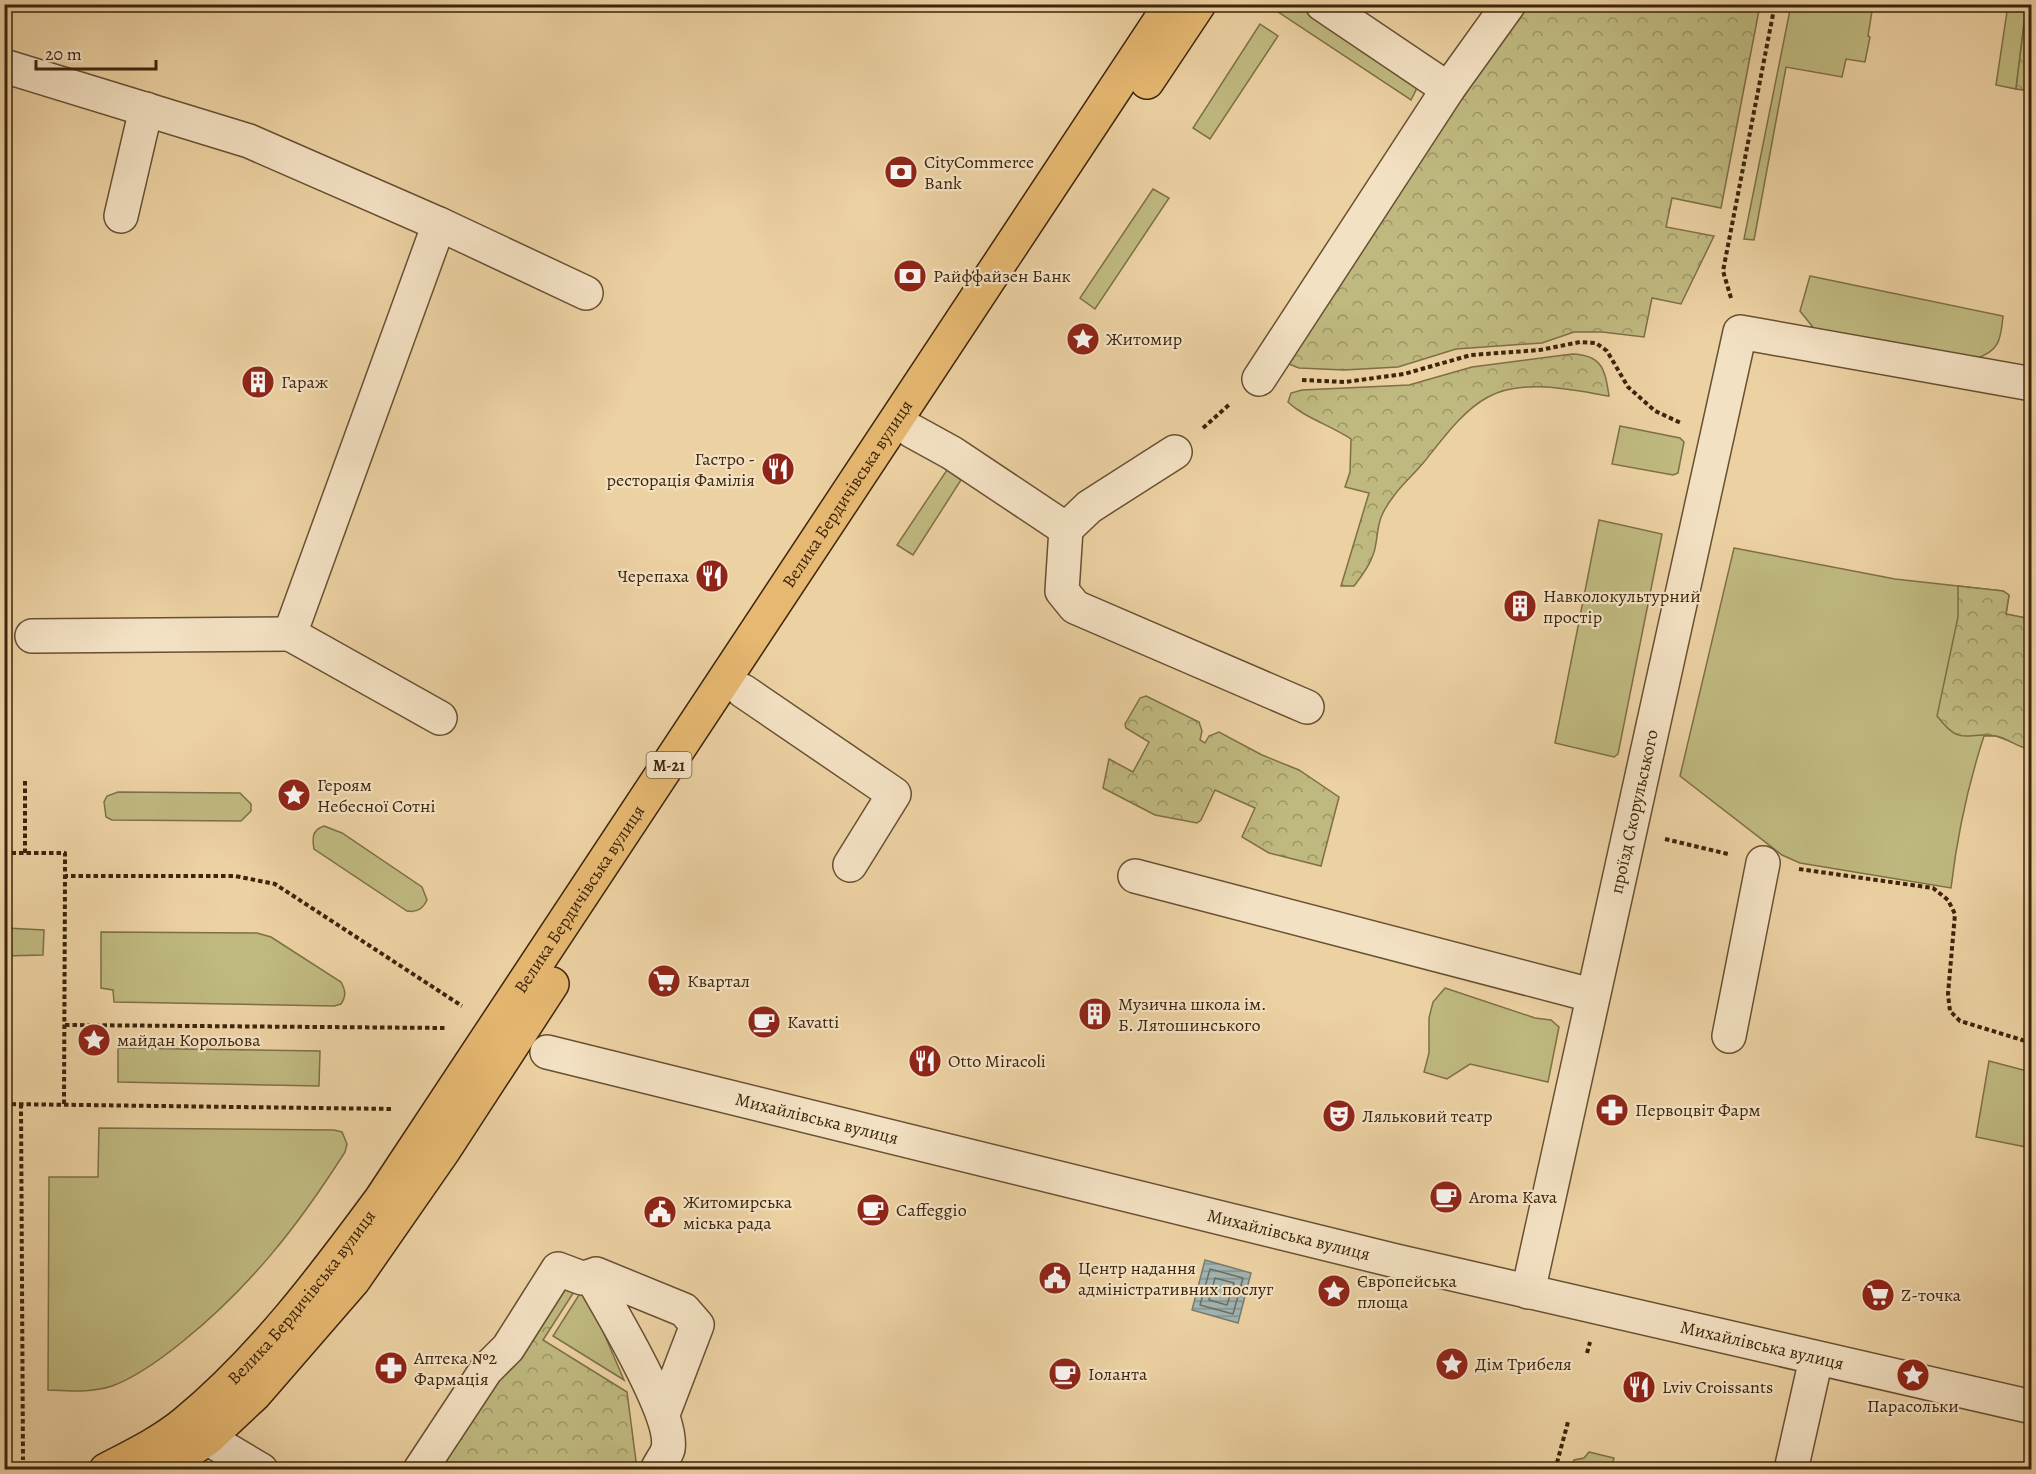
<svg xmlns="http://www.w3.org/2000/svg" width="2036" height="1474" font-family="Alegreya,serif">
  <defs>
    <pattern id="forest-crowns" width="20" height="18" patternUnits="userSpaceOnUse" patternTransform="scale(1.5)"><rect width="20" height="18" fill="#bfb97f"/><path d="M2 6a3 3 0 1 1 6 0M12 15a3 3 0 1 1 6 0" fill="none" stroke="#9c9666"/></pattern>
    <pattern id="water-rules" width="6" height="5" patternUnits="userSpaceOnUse" patternTransform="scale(1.5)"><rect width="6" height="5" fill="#9fb4b2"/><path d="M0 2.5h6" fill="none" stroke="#83928f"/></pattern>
  </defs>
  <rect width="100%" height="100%" fill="#ecd1a2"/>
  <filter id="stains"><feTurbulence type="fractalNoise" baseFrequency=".00333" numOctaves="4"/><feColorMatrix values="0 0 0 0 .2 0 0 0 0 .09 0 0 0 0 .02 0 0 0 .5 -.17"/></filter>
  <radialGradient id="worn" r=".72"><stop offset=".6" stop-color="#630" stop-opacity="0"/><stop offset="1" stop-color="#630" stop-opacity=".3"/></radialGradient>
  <g fill="#bfb97f" stroke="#7e6f46" stroke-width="1.5">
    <polygon points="1271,4 1311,5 1414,72 1416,90 1411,100 1269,6"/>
    <polygon points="1791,5 1873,5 1868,36 1870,37 1865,62 1846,59 1842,77 1786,67 1754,240 1744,239"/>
    <polygon points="2008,5 2031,5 2031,8 2026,8 2016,89 1996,85"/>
    <polygon points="1260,24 1278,36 1210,139 1193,128"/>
    <polygon points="1153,189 1169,198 1095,309 1080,298"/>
    <path d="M1810 276 2003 316C2001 340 1999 352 1974 359L1816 331 1800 311Z"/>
    <polygon points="1620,426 1680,438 1684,442 1678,473 1673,475 1612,464"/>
    <polygon points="947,470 961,480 913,555 897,545"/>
    <polygon points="1599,520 1662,534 1618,754 1614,757 1555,743"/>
    <path d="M1734 548 1895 579 2003 591 2009 595 2006 614 2031 619V749L1996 736H1984C1968 785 1957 837 1951 888L1800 863 1782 855 1680 776Z"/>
    <polygon points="118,792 240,793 251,804 251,811 241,821 112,820 106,817 104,802 107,796"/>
    <path d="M324 826 342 833 422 887 427 900C423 909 417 913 407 911L314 849C312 838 312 830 324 826Z"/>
    <polygon points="6,928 44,930 43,955 5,956"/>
    <path d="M101 932 257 933 271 937 341 982C346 991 346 996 341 1004L334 1006 114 1002 113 990 101 988Z"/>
    <polygon points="1445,988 1535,1018 1551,1020 1559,1027 1548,1082 1470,1064 1447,1079 1424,1072 1429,1053 1429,1018 1433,1002"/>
    <polygon points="118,1048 320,1051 319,1086 118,1082"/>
    <polygon points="1989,1061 2031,1072 2031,1148 1976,1137"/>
    <path d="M99 1128 334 1130 342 1132 347 1144 345 1152C298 1226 250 1287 182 1342 161 1359 137 1377 112 1386 91 1393 69 1391 48 1390L49 1177H98Z"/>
    <polygon points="584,1287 624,1380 553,1336"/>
    <polygon points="1589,1452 1614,1458 1611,1469 1571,1469 1574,1460 1584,1458"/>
  </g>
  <g fill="url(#forest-crowns)" stroke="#7e6f46" stroke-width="1.5">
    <polygon points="1517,5 1760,5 1721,208 1672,198 1666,227 1714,236 1681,304 1652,298 1644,337 1602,332 1574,332 1542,343 1456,349 1398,367 1344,370 1299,368 1281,361"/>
    <polygon points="2026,7 2031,8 2031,91 2016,89"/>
    <path d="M1572 354C1602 355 1605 369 1609 396 1572 390 1523 378 1488 397 1462 411 1442 440 1424 462 1409 480 1392 493 1382 515 1376 528 1378 543 1373 555 1369 567 1361 577 1354 586H1341L1369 493 1345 487 1350 472 1351 439C1332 426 1303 417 1288 402L1291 393 1302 390 1409 385 1472 367Z"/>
    <path d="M1958 586 2003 591 2009 595 2006 614 2031 619V749C2019 749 2008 738 1996 736 1964 731 1962 748 1937 716L1958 617Z"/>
    <polygon points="1146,696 1199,722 1202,731 1200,740 1205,743 1209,736 1219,732 1262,755 1299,770 1339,797 1321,866 1269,853 1242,837 1255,808 1215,790 1201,820 1197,823 1155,815 1103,788 1109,759 1133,772 1149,742 1126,728 1125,724 1140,698"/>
    <polygon points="557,1278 579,1284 543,1340 627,1392 637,1469 434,1470"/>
  </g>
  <polygon fill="url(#water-rules)" stroke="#777b70" stroke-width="1.5" points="1205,1260 1251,1273 1238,1323 1192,1310"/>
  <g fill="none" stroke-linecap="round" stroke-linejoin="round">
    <g stroke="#6e6c5f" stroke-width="1.5">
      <polygon points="1210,1269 1243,1278 1233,1314 1200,1305"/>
      <polygon points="1215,1278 1234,1283 1227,1305 1209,1300"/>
    </g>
    <defs>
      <g id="minor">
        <polyline points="1322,4 1448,89 1509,4"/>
        <polyline points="4,66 249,141 439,224 290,634 440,718"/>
        <polyline points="121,216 146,109"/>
        <polyline points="439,224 586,293"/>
        <polyline points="1259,379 1448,89"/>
        <polyline points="912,431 952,453 1066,529 1089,507 1175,452"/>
        <polyline points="1066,529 1062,591 1075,607 1307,707"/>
        <polyline points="32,636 290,634"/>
        <polyline points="743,691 894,794 850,865"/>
        <polyline points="1135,876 1591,995"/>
        <polyline points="1729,1036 1763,863"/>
        <path id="s1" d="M547 1052 1396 1261 2032 1407"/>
        <path id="s2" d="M1528 1292 1740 332 2032 384"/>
        <polyline points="185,1425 261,1470"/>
        <polyline points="420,1470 486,1370 508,1348 558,1269 582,1278 591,1276"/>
        <path d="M657 1470C660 1463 666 1456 668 1449 675 1415 610 1310 591 1276L596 1274 684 1310 697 1325 663 1414"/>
        <polyline points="1791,1470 1816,1359"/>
      </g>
      <g id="highway">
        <polyline points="1147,82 1199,4"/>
        <path id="s3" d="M106 1470C133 1456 162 1442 185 1423 262 1359 322 1279 381 1199L1171 4"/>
        <polyline points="161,1470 208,1438 255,1394 353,1281 444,1150 552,984"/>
      </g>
    </defs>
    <use href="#minor" stroke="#685032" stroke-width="36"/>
    <use href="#highway" stroke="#3c250c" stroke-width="36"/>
    <g stroke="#3c250c" stroke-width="4" stroke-dasharray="4.5 3" stroke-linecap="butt">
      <polyline points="1731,298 1723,271 1775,4"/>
      <polyline points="1302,380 1345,382 1404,374 1471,355 1540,350 1580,342 1596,343 1607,351 1628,387 1655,411 1681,423"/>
      <polyline points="1203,428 1231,403"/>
      <polyline points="1665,839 1728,854"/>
      <polyline points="4,853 65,853 65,876 235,876 275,884 462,1006"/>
      <polyline points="25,853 25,779"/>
      <polyline points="1799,869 1933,888 1948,900 1955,914 1948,994 1950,1011 1960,1021 2032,1043"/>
      <polyline points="65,1025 447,1028"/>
      <polyline points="4,1104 394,1109"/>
      <polyline points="21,1104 23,1460"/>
      <polyline points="64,1104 65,876"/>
      <polyline points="1587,1353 1590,1342"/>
      <polyline points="1555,1470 1568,1422"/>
    </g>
    <use href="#minor" stroke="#f3e1c3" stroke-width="33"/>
    <use href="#highway" stroke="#e6b871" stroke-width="33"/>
  </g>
  <defs>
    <symbol id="bank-disc" viewBox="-11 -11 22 22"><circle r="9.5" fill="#8f2418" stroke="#f3e1c3"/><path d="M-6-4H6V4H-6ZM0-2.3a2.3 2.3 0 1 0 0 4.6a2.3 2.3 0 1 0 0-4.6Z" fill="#fff"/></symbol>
    <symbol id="sight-disc" viewBox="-11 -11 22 22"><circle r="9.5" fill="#8f2418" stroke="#f3e1c3"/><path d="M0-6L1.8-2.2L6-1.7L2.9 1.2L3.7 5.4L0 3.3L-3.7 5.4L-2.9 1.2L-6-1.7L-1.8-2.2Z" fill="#fff"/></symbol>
    <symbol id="building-disc" viewBox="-11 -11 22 22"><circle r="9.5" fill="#8f2418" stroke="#f3e1c3"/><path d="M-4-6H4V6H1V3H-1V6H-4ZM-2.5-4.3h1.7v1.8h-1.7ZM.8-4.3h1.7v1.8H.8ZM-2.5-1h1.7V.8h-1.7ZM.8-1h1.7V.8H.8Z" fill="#fff"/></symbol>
    <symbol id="restaurant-disc" viewBox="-11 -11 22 22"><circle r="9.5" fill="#8f2418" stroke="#f3e1c3"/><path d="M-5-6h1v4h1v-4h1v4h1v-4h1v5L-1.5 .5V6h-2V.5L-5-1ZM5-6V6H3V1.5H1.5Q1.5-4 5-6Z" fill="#fff"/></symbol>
    <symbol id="supermarket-disc" viewBox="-11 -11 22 22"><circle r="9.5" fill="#8f2418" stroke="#f3e1c3"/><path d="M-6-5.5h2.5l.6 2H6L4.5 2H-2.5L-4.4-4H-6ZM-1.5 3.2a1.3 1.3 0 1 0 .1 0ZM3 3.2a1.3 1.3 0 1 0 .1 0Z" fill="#fff"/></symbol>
    <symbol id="cafe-disc" viewBox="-11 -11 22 22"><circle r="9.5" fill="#8f2418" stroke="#f3e1c3"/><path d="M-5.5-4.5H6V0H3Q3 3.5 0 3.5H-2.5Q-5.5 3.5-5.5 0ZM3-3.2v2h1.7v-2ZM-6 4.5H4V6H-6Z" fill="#fff"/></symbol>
    <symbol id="pharmacy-disc" viewBox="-11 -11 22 22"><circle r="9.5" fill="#8f2418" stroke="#f3e1c3"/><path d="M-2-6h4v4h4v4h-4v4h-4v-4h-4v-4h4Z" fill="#fff"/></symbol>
    <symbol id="theatre-disc" viewBox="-11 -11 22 22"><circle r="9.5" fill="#8f2418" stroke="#f3e1c3"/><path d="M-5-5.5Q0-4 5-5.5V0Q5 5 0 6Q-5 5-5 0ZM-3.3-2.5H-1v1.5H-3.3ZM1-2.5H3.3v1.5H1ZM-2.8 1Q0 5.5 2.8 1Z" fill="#fff"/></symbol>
    <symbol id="civic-disc" viewBox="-11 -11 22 22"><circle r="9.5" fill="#8f2418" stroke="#f3e1c3"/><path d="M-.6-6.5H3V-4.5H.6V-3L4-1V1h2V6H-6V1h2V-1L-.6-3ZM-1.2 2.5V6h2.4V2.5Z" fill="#fff"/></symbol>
  </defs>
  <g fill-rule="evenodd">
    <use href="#bank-disc" x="882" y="153" width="38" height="38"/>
    <use href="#bank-disc" x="891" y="257" width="38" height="38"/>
    <use href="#sight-disc" x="1064" y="320" width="38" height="38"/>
    <use href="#building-disc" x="239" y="363" width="38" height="38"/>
    <use href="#restaurant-disc" x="759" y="450" width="38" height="38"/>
    <use href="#restaurant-disc" x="693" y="557" width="38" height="38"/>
    <use href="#building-disc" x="1501" y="587" width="38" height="38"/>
    <use href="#sight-disc" x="275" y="776" width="38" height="38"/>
    <use href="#supermarket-disc" x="645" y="962" width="38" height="38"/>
    <use href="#building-disc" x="1076" y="995" width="38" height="38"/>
    <use href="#cafe-disc" x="745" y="1003" width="38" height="38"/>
    <use href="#sight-disc" x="75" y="1021" width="38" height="38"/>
    <use href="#restaurant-disc" x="906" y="1042" width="38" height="38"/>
    <use href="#pharmacy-disc" x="1593" y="1091" width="38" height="38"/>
    <use href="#theatre-disc" x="1320" y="1097" width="38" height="38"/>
    <use href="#cafe-disc" x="1427" y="1178" width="38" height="38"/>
    <use href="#cafe-disc" x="854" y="1191" width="38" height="38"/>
    <use href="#civic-disc" x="641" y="1193" width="38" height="38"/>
    <use href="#civic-disc" x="1036" y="1259" width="38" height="38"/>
    <use href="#sight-disc" x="1315" y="1272" width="38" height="38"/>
    <use href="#supermarket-disc" x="1859" y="1276" width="38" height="38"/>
    <use href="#sight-disc" x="1433" y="1345" width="38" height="38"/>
    <use href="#pharmacy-disc" x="372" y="1349" width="38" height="38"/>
    <use href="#cafe-disc" x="1046" y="1355" width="38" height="38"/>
    <use href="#sight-disc" x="1894" y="1356" width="38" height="38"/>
    <use href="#restaurant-disc" x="1620" y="1368" width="38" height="38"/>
  </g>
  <g text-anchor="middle" stroke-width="4.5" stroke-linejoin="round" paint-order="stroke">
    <rect fill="#f3e1c3" stroke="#735d43" stroke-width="1.5" x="646.5" y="752" width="45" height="26" rx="4.5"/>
    <g font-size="16" font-weight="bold" fill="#3c250c">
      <text x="669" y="771">М-21</text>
    </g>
    <g font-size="18" fill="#3c250c" stroke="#f3e1c3" text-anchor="start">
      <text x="924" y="168">CityCommerce<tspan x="924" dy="21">Bank</tspan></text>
      <text x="933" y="282">Райффайзен Банк</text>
      <text x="1106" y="345">Житомир</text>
      <text x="281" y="388">Гараж</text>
      <text x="755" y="465" text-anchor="end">Гастро -<tspan x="755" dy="21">ресторація Фамілія</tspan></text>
      <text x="689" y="582" text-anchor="end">Черепаха</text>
      <text x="1543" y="602">Навколокультурний<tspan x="1543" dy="21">простір</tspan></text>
      <text x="317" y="791">Героям<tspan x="317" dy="21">Небесної Сотні</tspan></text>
      <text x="687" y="987">Квартал</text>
      <text x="1118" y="1010">Музична школа ім.<tspan x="1118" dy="21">Б. Лятошинського</tspan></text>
      <text x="787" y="1028">Kavatti</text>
      <text x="117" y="1046">майдан Корольова</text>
      <text x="948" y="1067">Otto Miracoli</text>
      <text x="1635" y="1116">Первоцвіт Фарм</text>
      <text x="1362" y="1122">Ляльковий театр</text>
      <text x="1469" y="1203">Aroma Kava</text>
      <text x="683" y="1208">Житомирська<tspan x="683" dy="21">міська рада</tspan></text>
      <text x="896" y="1216">Caffeggio</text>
      <text x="1078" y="1274">Центр надання<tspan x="1078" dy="21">адміністративних послуг</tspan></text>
      <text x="1357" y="1287">Європейська<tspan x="1357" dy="21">площа</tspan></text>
      <text x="1901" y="1301">Z-точка</text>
      <text x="414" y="1364">Аптека №2<tspan x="414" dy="21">Фармація</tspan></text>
      <text x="1475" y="1370">Дім Трибеля</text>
      <text x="1088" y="1380">Іоланта</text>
      <text x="1662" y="1393">Lviv Croissants</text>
      <text x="1913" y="1412" text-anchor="middle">Парасольки</text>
    </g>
    <g font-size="18" fill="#3c250c" stroke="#f3e1c3">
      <text dy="6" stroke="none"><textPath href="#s3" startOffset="1236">Велика Бердичівська вулиця</textPath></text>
      <text dy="6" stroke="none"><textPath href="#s2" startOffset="492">проїзд Скорульського</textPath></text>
      <text dy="6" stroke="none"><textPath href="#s3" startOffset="750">Велика Бердичівська вулиця</textPath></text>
      <text dy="6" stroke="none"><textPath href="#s1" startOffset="278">Михайлівська вулиця</textPath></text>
      <text dy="6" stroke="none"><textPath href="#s1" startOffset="764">Михайлівська вулиця</textPath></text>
      <text dy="6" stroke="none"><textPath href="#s3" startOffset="264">Велика Бердичівська вулиця</textPath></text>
      <text dy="6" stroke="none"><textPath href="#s1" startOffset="1250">Михайлівська вулиця</textPath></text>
    </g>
  </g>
  <rect width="2036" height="1474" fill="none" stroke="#ecd1a2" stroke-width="24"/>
  <rect x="6" y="6" width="2024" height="1462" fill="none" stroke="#3c250c" stroke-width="3"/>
  <rect x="12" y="12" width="2012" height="1450" fill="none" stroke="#3c250c" stroke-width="1.5"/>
  <path d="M36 60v9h120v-9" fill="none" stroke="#3c250c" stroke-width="3"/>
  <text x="45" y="60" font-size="18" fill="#3c250c" stroke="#f3e1c3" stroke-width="4.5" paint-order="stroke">20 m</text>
  <rect width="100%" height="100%" filter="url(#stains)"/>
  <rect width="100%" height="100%" fill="url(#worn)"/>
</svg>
